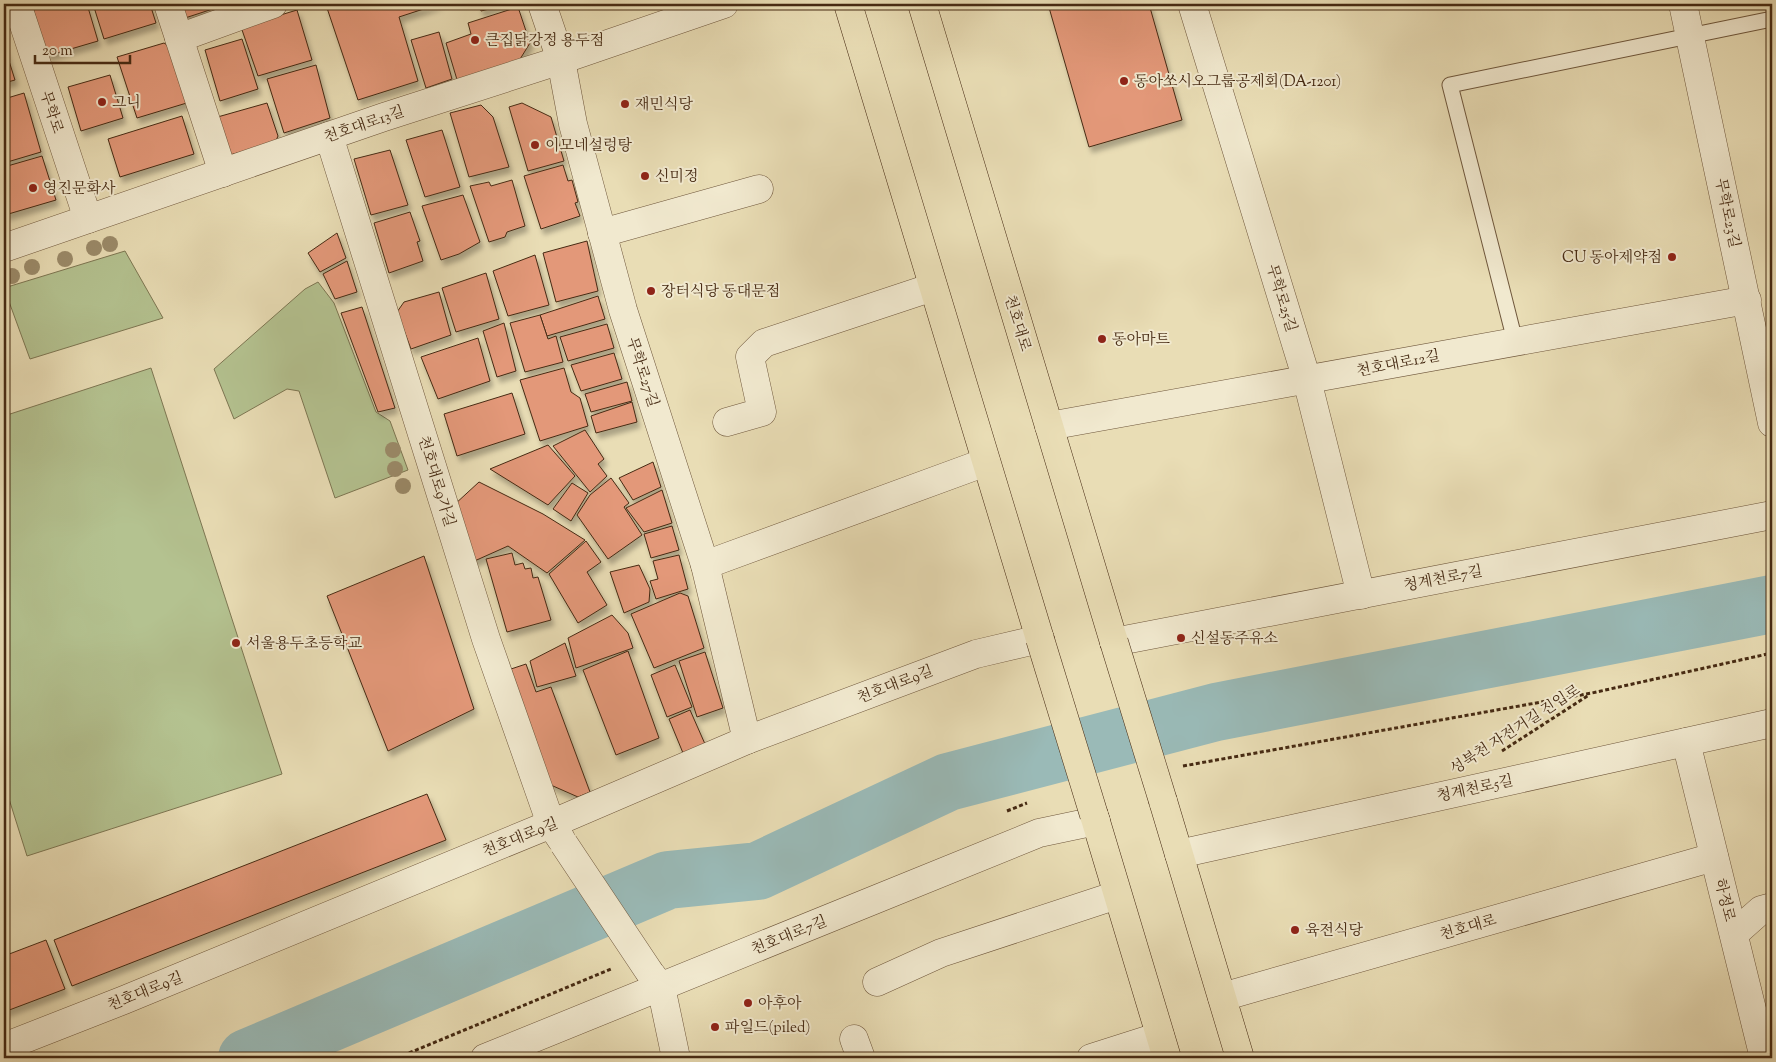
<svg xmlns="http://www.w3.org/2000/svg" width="1776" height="1062" font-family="'Sorts Mill Goudy','Noto Serif KR',serif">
  <defs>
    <filter id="shadow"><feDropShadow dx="3" dy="5.5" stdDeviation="2.5" flood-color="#0004"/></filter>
  </defs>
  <rect width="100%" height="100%" fill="#e9ddb5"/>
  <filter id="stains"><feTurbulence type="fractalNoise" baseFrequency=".004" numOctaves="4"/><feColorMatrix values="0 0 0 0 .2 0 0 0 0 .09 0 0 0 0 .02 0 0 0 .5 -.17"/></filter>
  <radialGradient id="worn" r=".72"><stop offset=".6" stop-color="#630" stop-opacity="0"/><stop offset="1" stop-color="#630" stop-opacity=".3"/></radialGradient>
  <g fill="#b4c290" stroke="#7d7652">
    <polygon points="125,251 163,318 30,359 4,288"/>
    <polygon points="318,282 334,303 376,412 390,421 408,470 335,498 299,391 287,389 234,419 214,369 305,289"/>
    <polygon points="151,368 282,774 27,856 4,783 4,416"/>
  </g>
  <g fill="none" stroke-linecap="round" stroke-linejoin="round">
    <polyline stroke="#9abab7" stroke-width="58" points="247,1058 668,880 758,871 948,782 1216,712 1772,604"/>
  </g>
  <g fill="#e39879" stroke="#462a13" filter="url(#shadow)">
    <polygon points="37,4 87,4 98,41 47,56 32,5"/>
    <polygon points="93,4 150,4 156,23 104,39"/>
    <polygon points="176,4 228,4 182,19"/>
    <polygon points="439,4 399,17 418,81 358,100 326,5"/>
    <polygon points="479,4 510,4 481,11"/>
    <polygon points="1048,4 1149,4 1182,120 1089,147"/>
    <polygon points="518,7 530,43 517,64 458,83 446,43 471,34 468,23"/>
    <polygon points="297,10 312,60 258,76 241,27"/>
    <polygon points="439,32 452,79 426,88 411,40"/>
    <polygon points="242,39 258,89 220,101 205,50"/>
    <polygon points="164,43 173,49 190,102 137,118 117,57"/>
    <polygon points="4,45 15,80 4,83"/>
    <polygon points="316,65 330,118 284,133 267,79"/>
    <polygon points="110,75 123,118 81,131 68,87"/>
    <polygon points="24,93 41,152 4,163 4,99"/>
    <polygon points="267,103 278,136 275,143 226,156 214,118"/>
    <polygon points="522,103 551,117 564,161 528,171 509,107"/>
    <polygon points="481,105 493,117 509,167 469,177 450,113"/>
    <polygon points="182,116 194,154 120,177 108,139"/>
    <polygon points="442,130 460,187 425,197 406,140"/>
    <polygon points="390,150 408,205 371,215 354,159"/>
    <polygon points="42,156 56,200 5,215 4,167"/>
    <polygon points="563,165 568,181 572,180 578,202 575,203 580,216 541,229 524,176"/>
    <polygon points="512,180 525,226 507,232 505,237 489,242 470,186 489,182 491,186"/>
    <polygon points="463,195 480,242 459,254 441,260 422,206"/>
    <polygon points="410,212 420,241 417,242 423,261 389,273 374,223"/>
    <polygon points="337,233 346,258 320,272 308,253"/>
    <polygon points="587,241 598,291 556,302 543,253"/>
    <polygon points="535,255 549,305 508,316 493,271"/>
    <polygon points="347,261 357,292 335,299 323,274"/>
    <polygon points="486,273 499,319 456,332 442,288"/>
    <polygon points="439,292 451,335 411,349 397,312 404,302"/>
    <polygon points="598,296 605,319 547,336 540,315"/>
    <polygon points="362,307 395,408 378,412 341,313"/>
    <polygon points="540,315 548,339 556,336 563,362 525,372 510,323"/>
    <polygon points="504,323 516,371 497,377 483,331"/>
    <polygon points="607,324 614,348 568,361 560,337"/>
    <polygon points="478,338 490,381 438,399 421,357"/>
    <polygon points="614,353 622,379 581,391 571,365"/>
    <polygon points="564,368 571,392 580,398 588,426 540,441 520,380"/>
    <polygon points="627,382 632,401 591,412 585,394"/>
    <polygon points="512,393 525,434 457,456 444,414"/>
    <polygon points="632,402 637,422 596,433 591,416"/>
    <polygon points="585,430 604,459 598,464 607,476 590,492 553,446"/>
    <polygon points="548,445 575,476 548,505 490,469"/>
    <polygon points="653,462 661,487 633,500 619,478"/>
    <polygon points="611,478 629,503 624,507 642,535 608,559 577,515 590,495"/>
    <polygon points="479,482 543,514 585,540 547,573 508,546 470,563 454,505"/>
    <polygon points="572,483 588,493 571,521 553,509"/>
    <polygon points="662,490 672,523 644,532 626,508"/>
    <polygon points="672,526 679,550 651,558 644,534"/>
    <polygon points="586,541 601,562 587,572 607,605 578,623 549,574"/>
    <polygon points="512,553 515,565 523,563 525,569 531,568 533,578 538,577 551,620 507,632 486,559"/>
    <polygon points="679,555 688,589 656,599 650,581 658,579 653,561"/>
    <polygon points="424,556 474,709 388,751 327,596"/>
    <polygon points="639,565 650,589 649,602 624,613 610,572"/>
    <polygon points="680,593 688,596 704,648 654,668 631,614"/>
    <polygon points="612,615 628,633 633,648 576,668 568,638"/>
    <polygon points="565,643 576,676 537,687 530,661"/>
    <polygon points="628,651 659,738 616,755 583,670"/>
    <polygon points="705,652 723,708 697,717 679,661"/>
    <polygon points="526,664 536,692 551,687 590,792 578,797 544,782 505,671"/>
    <polygon points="675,665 692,707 667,717 651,675"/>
    <polygon points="690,710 705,744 683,753 669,719"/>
    <polygon points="427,794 446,840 72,986 54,940"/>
    <polygon points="46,940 65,989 4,1012 4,956"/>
  </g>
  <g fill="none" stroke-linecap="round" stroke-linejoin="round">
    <defs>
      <polyline id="service" points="1515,341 1450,85 1772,19"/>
      <g id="minor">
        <polyline points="17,4 88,219"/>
        <polyline points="168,4 223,173"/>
        <polyline points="542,4 561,60 573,124 623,310 705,565 747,740"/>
        <polyline points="1192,4 1307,380 1361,595"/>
        <polyline points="1683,4 1772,423"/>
        <polyline points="179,38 273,4"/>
        <polyline points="329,136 486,639 551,824 561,839"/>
        <polyline points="602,233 759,189"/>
        <polyline points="4,248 384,117 561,60 724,4"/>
        <polyline points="727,422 762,412 750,357 764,343 933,287"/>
        <polyline points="1049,426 1747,300"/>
        <polyline points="705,565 986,462"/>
        <polyline points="1114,642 1772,515"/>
        <polyline points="1686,742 1764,1058"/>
        <polyline points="1179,854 1772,723"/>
        <polyline points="1734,934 1761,910 1772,907"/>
        <polyline points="650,973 661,987 676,1058"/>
        <polyline points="877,982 941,953 1117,895"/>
        <polyline points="1222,997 1714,857"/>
        <polyline points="854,1039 861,1058"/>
        <polyline points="4,1047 124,1000 551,824 747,740 976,654 1040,639"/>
        <polyline points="485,1058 1039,833 1096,821"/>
        <polyline points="1091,1058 1160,1036"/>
      </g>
      <g id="primary">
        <polyline points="848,4 1040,639"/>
        <polyline points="922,4 1114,642"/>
        <polyline points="1163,801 1240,1058"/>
        <polyline points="1094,815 1167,1058"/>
      </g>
    </defs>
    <use href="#service" stroke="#6f573c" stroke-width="17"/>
    <use href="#minor" stroke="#6f573c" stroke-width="29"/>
    <use href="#primary" stroke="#462a13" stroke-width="29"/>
    <g stroke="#462a13" stroke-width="3" stroke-dasharray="4 2.5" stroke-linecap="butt">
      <polyline points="1502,751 1589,695"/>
      <polyline points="1183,766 1592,693 1772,653"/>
      <polyline points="1007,811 1027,803"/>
      <polyline points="397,1058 611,969"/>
    </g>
    <use href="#service" stroke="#f1e9cf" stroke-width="15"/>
    <use href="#minor" stroke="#f1e9cf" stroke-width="28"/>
    <use href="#primary" stroke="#e9ddb5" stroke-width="28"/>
    <defs>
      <polyline id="minor-bridge" points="564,844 650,973"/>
      <g id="primary-bridge">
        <polyline points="1040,639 1094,815"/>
        <polyline points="1114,642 1163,801"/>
      </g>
    </defs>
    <use href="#minor-bridge" stroke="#6f573c" stroke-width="29" stroke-linecap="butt"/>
    <use href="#primary-bridge" stroke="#462a13" stroke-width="29" stroke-linecap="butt"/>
    <use href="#minor-bridge" stroke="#f1e9cf" stroke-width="28"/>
    <use href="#primary-bridge" stroke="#e9ddb5" stroke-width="28"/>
  </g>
  <g fill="#9b8b6a">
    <circle cx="110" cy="244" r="8"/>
    <circle cx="94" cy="248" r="8"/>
    <circle cx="65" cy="259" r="8"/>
    <circle cx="32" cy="267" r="8"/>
    <circle cx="12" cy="276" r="8"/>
    <circle cx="393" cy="450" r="8"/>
    <circle cx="395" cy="469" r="8"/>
    <circle cx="403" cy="486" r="8"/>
  </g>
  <g fill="#8f2418" stroke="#f1e9cf" stroke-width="2">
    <circle cx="475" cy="40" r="5"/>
    <circle cx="1124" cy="81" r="5"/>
    <circle cx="102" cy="102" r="5"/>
    <circle cx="625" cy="104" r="5"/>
    <circle cx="535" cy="145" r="5"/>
    <circle cx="645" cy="176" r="5"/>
    <circle cx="33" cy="188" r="5"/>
    <circle cx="1672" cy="257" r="5"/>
    <circle cx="651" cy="291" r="5"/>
    <circle cx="1102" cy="339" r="5"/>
    <circle cx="1181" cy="638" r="5"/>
    <circle cx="236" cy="643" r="5"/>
    <circle cx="1295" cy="930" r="5"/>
    <circle cx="748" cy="1003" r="5"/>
    <circle cx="715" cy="1027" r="5"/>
  </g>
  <g text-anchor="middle" stroke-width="4" stroke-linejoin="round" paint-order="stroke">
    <g font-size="15" fill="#462a13" stroke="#f1e9cf" text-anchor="start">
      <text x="485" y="45">큰집닭강정 용두점</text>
      <text x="1134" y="86">동아쏘시오그룹공제회(DA-1201)</text>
      <text x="112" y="107">그니</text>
      <text x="635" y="109">재민식당</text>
      <text x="545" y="150">이모네설렁탕</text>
      <text x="655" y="181">신미정</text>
      <text x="43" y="193">영진문화사</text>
      <text x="1662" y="262" text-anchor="end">CU 동아제약점</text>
      <text x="661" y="296">장터식당 동대문점</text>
      <text x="1112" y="344">동아마트</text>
      <text x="1191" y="643">신설동주유소</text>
      <text x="246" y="648">서울용두초등학교</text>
      <text x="1305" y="935">육전식당</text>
      <text x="758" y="1008">아후아</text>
      <text x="725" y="1032">파일드(piled)</text>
    </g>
    <g font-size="15" fill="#462a13" stroke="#f1e9cf">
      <text transform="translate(52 112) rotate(72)" y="5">무학로</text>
      <text transform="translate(364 124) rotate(-19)" y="5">천호대로13길</text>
      <text transform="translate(1728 213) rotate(78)" y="5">무학로23길</text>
      <text transform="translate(1282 298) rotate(73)" y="5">무학로25길</text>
      <text transform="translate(1018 323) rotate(73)" y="5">천호대로</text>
      <text transform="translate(1398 363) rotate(-11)" y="5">천호대로12길</text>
      <text transform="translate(643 372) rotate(72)" y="5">무학로27길</text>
      <text transform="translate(437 481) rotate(73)" y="5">천호대로9가길</text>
      <text transform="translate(1443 578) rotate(-11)" y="5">청계천로7길</text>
      <text transform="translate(895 684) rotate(-21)" y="5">천호대로9길</text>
      <text transform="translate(1515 729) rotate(-33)" y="5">성북천 자전거길 진입로</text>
      <text transform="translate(1475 788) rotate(-12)" y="5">청계천로5길</text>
      <text transform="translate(520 837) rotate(-22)" y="5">천호대로9길</text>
      <text transform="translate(1725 900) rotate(76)" y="5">하정로</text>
      <text transform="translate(1468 927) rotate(-16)" y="5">천호대로</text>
      <text transform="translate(789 935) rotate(-22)" y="5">천호대로7길</text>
      <text transform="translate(145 991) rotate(-22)" y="5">천호대로9길</text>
    </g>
  </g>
  <rect width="1776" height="1062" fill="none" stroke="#e9ddb5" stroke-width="20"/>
  <rect x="5" y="5" width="1766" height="1052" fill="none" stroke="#462a13" stroke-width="2.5"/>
  <rect x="10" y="10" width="1756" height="1042" fill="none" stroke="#462a13"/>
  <path d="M35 55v8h95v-8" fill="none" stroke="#462a13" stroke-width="2.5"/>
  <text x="42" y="55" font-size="15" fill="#462a13" stroke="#f1e9cf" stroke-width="4" paint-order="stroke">20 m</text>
  <rect width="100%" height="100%" filter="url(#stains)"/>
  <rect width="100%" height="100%" fill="url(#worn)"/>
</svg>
